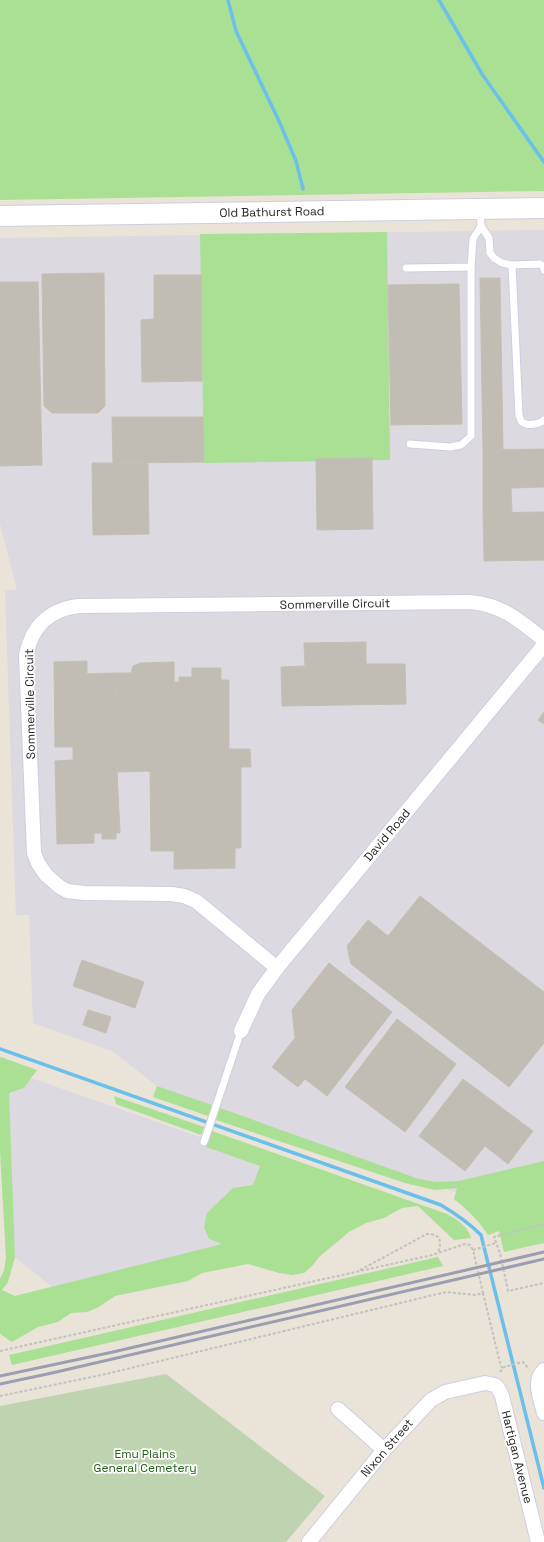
<svg xmlns="http://www.w3.org/2000/svg" width="544" height="1542" font-family="'Space Grotesk',sans-serif">
  <rect width="100%" height="100%" fill="#e9e3d8"/>
  <g fill="#dcd9e1">
    <polygon points="544,230 544,1178 466,1196 157,1086 112,1051 33,1023 29,915 16,915 5,590 17,590 0,524 0,238"/>
    <polygon points="8,1070 404,1208 387,1210 57,1291 15,1257"/>
  </g>
  <g fill="#a9e094">
    <polygon points="0,0 544,0 544,191 0,200"/>
    <polygon points="387,232 390,460 204,463 200,234"/>
    <path d="M1 1057 37 1070 24 1088 9 1093 15 1257 8 1282 2 1290 15 1296 222 1244 209 1239 204 1227 207 1213 233 1188 253 1185 260 1166 206 1147 212 1131 447 1214C457 1220 468 1226 471 1238L454 1240 418 1206 402 1208 384 1218 366 1223 349 1232 319 1257 313 1265 304 1273 292 1275 279 1273 248 1264 202 1273 188 1281 115 1296 97 1308 87 1312 71 1313 58 1322 38 1327 12 1342 0 1334V1279L4 1270 6 1258 0 1151V1058Z"/>
    <polygon points="157,1086 212,1105 208,1116 153,1097"/>
    <polygon points="114,1096 204,1127 201,1135 116,1104"/>
    <path d="M220 1108 419 1179 436 1182 459 1181 544 1161V1243L504 1252 499 1231 488 1235C478 1220 468 1210 454 1199L457 1188 435 1190 405 1183 216 1120Z"/>
    <polygon points="438,1257 443,1266 12,1365 9,1355"/>
  </g>
  <polygon fill="#bed3af" points="166,1374 325,1496 286,1542 0,1542 0,1406"/>
  <g fill="none" stroke-linecap="round" stroke-linejoin="round">
    <g stroke="#6bc0eb" stroke-width="3.5">
      <polyline points="228,0 236,31 279,121 296,161 303,189"/>
      <polyline points="439,0 482,74 544,162"/>
      <path d="M0 1049 441 1205C456 1214 469 1223 481 1235L544 1488"/>
    </g>
  </g>
  <g fill="#c1bdb5" stroke="#c4bfb2">
    <polygon points="104,273 105,406 98,413 52,413 44,406 42,274"/>
    <polygon points="154,275 201,275 202,381 142,382 141,320 154,319"/>
    <polygon points="480,278 500,278 503,450 483,450"/>
    <polygon points="0,282 38,282 42,465 0,466"/>
    <polygon points="459,284 462,424 391,425 388,285"/>
    <polygon points="112,417 203,417 204,462 113,463"/>
    <polygon points="544,449 544,487 511,488 512,513 483,513 483,450"/>
    <polygon points="372,458 373,529 317,530 316,459"/>
    <polygon points="92,463 148,463 149,534 93,535"/>
    <polygon points="544,512 544,560 484,561 483,513"/>
    <polygon points="366,642 366,664 405,664 406,704 282,706 281,667 305,666 304,643"/>
    <polygon points="87,661 87,674 116,673 117,772 120,833 116,833 116,839 102,839 102,833 94,833 94,843 57,844 55,761 73,760 73,747 55,747 54,662"/>
    <polygon points="174,662 175,851 151,851 150,771 117,772 116,673 131,673 133,666 140,663"/>
    <polygon points="192,668 221,668 221,680 229,680 229,749 250,749 251,767 241,767 241,848 235,848 235,868 174,869 174,682 179,682 179,677 192,677"/>
    <polygon points="544,712 544,724 538,720"/>
    <polygon points="420,896 544,992 544,1043 509,1087 351,964 347,946 368,920 388,936"/>
    <polygon points="82,960 144,982 135,1008 73,986"/>
    <polygon points="329,963 392,1012 327,1096 305,1079 298,1087 272,1067 295,1038 292,1010"/>
    <polygon points="88,1010 111,1017 106,1033 83,1025"/>
    <polygon points="397,1019 456,1064 405,1132 345,1087"/>
    <polygon points="463,1079 533,1131 508,1164 485,1146 465,1171 419,1136"/>
  </g>
  <g fill="none" stroke-linecap="round" stroke-linejoin="round">
    <defs>
      <g id="service">
        <polyline points="480,210 481,226 489,238 490,253 494,258 502,263 512,265 540,264 543,266 544,270"/>
        <path d="M512 265 519 415C519 416 521 420 521 421 526 427 540 424 544 420"/>
        <polyline points="406,268 471,267 473,239 481,226"/>
        <polyline points="410,444 450,447 461,445 471,436 471,267"/>
        <polyline points="204,1142 241,1031"/>
      </g>
      <g id="minor">
        <path d="M277 968 196 901 184 896 172 894 84 893 67 891 60 887 46 875 38 863 34 853 26 655C32 626 50 609 79 606L470 602C503 605 519 620 544 640"/>
        <polyline points="241,1031 258,994 277,968 544,645"/>
        <path d="M544 1370C532 1381 541 1400 544 1413"/>
        <polyline points="338,1409 384,1450"/>
        <polyline points="309,1542 384,1450 431,1400 445,1392 485,1383 495,1385 498,1388 502,1396 538,1542"/>
      </g>
      <polyline id="secondary" points="0,216 544,208"/>
    </defs>
    <use href="#service" stroke="#cdcfe0" stroke-width="9"/>
    <use href="#minor" stroke="#cdcfe0" stroke-width="16"/>
    <use href="#secondary" stroke="#cdcfe0" stroke-width="22"/>
    <g stroke="#c2c2c2" stroke-width="2" stroke-dasharray="3 2" stroke-linecap="butt">
      <polyline points="544,1224 494,1237 500,1253 508,1291 544,1283"/>
      <polyline points="473,1250 496,1243"/>
      <path d="M360 1270 427 1234C441 1234 442 1241 438 1253"/>
      <polyline points="483,1293 500,1363 502,1368"/>
      <polyline points="0,1351 432,1255 465,1244 470,1245 473,1250 483,1293 476,1295 446,1292 106,1374 0,1396"/>
      <polyline points="500,1372 504,1367 523,1362 529,1369"/>
    </g>
    <use href="#service" stroke="#fff" stroke-width="7"/>
    <use href="#minor" stroke="#fff" stroke-width="14"/>
    <use href="#secondary" stroke="#fff" stroke-width="20"/>
    <g stroke="#9b9db1" stroke-width="3">
      <polyline points="0,1376 113,1352 544,1252"/>
      <polyline points="0,1384 52,1373 544,1259"/>
    </g>
  </g>
  <g text-anchor="middle" stroke-width="3.5" stroke-linejoin="round" paint-order="stroke">
    <g font-size="12" fill="#262626" stroke="#fff">
      <text transform="translate(272 212) rotate(-1)" y="4">Old Bathurst Road</text>
      <text transform="translate(335 604) rotate(-1)" y="4">Sommerville Circuit</text>
      <text transform="translate(30 704) rotate(-91)" y="4">Sommerville Circuit</text>
      <text transform="translate(387 835) rotate(-50)" y="4">David Road</text>
      <text transform="translate(387 1448) rotate(-49)" y="4">Nixon Street</text>
      <text transform="translate(517 1457) rotate(76)" y="4">Hartigan Avenue</text>
    </g>
    <g font-size="12" fill="#24601a" stroke="#fff">
      <text x="145" y="1458">Emu Plains<tspan x="145" dy="14">General Cemetery</tspan></text>
    </g>
  </g>
</svg>
